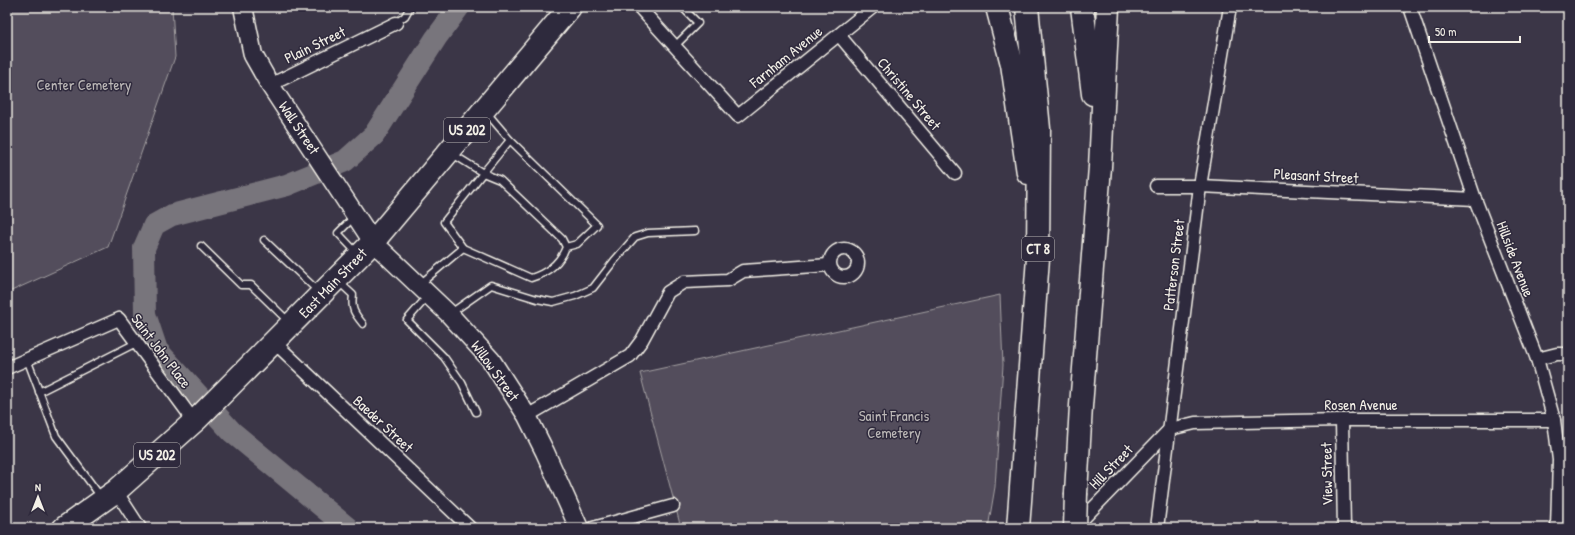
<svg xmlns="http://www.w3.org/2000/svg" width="1575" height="535" font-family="'Patrick Hand',sans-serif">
  <rect width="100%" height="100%" fill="#3b3647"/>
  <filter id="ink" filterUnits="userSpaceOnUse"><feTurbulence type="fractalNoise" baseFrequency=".025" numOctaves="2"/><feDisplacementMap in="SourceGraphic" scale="8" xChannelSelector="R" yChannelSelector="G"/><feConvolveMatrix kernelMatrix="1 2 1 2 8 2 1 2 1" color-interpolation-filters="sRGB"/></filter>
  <g filter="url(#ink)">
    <g fill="#534e5c" stroke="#a4a0a2">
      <polygon points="7,7 172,7 175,57 108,247 7,293"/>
      <polygon points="1000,295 1003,365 995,487 988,528 681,528 640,373"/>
    </g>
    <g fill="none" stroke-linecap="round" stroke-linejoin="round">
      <polyline stroke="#78747b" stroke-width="22" points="348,528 232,432 157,350 145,314 144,248 154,225 172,215 287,185 345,161 374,135 436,38 459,7"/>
      <defs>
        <g id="lane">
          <polyline points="396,23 405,16 410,7"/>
          <polyline points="675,46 698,23 682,7"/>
          <polyline points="487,113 510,140 597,225 577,244 566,247"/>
          <polyline points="355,216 338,233 356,252"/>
          <polyline points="264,240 318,291"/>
          <polyline points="201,246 241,285 251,285 288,321"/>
          <path d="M463 248 531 278C547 273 560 263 566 247L562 239 500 180 483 173 510 140"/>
          <path d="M339 282 353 295C351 309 354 313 363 324"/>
          <polyline points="420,284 463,248 444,222 483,173 451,153"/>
          <polyline points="428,296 407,320 444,357 462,383 476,412"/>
          <polyline points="451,313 491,285 537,299 553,302 575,296 593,288 614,261 635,237 648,233 695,231"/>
          <polyline points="27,359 56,436 101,497"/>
          <polyline points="39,392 136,343"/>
          <polyline points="7,526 9,528"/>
        </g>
        <g id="street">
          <polyline points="639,7 738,116 873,7"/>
          <polyline points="1410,7 1475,199 1537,359 1554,420 1559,460 1557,528"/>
          <polyline points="839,35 955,173"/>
          <polyline points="270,85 396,23"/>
          <polyline points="1156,186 1200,186 1475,199"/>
          <circle cx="844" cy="263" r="14"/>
          <polyline points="275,343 470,528"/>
          <polyline points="1537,359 1557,354 1568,354"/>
          <polyline points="7,368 119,319 194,421"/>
          <polyline points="527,416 630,356 642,340 668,292 684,282 728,280 743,271 829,265"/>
          <polyline points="1342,420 1344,528"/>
          <polyline points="116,491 140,528"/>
          <polyline points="1075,527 1170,429 1195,423 1342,420 1554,420"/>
          <polyline points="593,528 673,506"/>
          <polyline points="1157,528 1200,186 1230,7"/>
        </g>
        <polyline id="secondary" points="243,7 253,55 270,85 373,242 449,314 491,360 527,416 545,452 579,528"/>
        <g id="highway">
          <polyline points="997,7 1012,64 1028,173"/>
          <polyline points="1082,7 1093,94"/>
          <polyline points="1076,493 1081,406 1100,167 1108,7"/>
          <polyline points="64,528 116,491 197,419 373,242 570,7"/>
          <polyline points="1018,528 1038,258 1039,129 1027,7"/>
        </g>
      </defs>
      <use href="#lane" stroke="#f4f1e8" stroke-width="9"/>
      <use href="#street" stroke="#f4f1e8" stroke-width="15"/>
      <use href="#secondary" stroke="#f4f1e8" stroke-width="21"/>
      <use href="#highway" stroke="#f4f1e8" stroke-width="25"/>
      <use href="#lane" stroke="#2f2a3d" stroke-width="6"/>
      <use href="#street" stroke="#2f2a3d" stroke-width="12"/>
      <use href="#secondary" stroke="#2f2a3d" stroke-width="18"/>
      <use href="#highway" stroke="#2f2a3d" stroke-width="22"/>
      <defs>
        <polyline id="highway-bridge" points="1075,528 1076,493"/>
      </defs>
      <use href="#highway-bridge" stroke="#f4f1e8" stroke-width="25" stroke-linecap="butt"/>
      <use href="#highway-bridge" stroke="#2f2a3d" stroke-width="22"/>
    </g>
  </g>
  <g text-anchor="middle" stroke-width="3" stroke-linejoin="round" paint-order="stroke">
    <g fill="#2f2a3d" stroke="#b9b5b5" stroke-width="1">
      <rect x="444" y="118" width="46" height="24" rx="3"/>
      <rect x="1022" y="237" width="32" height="24" rx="3"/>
      <rect x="134" y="443" width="46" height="24" rx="3"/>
    </g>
    <g font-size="14" font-weight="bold" fill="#f4f1e8">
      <text x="467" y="135">US 202</text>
      <text x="1038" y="254">CT 8</text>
      <text x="157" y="460">US 202</text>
    </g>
    <g font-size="15" fill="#f4f1e8" stroke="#2f2a3d">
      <text transform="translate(315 45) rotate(-26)" y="5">Plain Street</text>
      <text transform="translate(786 57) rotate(-39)" y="5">Farnham Avenue</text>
      <text transform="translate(909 94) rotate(50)" y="5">Christine Street</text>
      <text transform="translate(299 128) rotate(56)" y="5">Wall Street</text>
      <text transform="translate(1316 176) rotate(3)" y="5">Pleasant Street</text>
      <text transform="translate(1515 259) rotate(69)" y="5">Hillside Avenue</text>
      <text transform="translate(1174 265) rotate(-83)" y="5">Patterson Street</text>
      <text transform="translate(333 283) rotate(-46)" y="5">East Main Street</text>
      <text transform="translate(161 351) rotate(53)" y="5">Saint John Place</text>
      <text transform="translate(495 371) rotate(54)" y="5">Willow Street</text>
      <text x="1361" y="410">Rosen Avenue</text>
      <text transform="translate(383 424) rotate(43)" y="5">Baeder Street</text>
      <text transform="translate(1111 467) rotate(-46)" y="5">Hill Street</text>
      <text transform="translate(1327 474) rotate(-91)" y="5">View Street</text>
    </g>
    <g font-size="15" fill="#bcb8b7" stroke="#2f2a3d">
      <text x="84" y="90">Center Cemetery</text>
      <text x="894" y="421">Saint Francis<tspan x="894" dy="17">Cemetery</tspan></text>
    </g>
  </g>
  <rect width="1575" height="535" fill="none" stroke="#2f2a3d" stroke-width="24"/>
  <rect x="12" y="12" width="1551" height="511" fill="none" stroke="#f4f1e8" stroke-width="1.5" filter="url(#ink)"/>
  <g transform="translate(38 497)" stroke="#2f2a3d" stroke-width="3" paint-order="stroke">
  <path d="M0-3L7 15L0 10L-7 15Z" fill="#f4f1e8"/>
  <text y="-6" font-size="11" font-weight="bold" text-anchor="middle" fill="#f4f1e8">N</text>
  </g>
  <path d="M1429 36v6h91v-6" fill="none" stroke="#f4f1e8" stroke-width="2"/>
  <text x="1435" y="36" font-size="12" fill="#f4f1e8" stroke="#2f2a3d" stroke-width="3" paint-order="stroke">50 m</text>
</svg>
